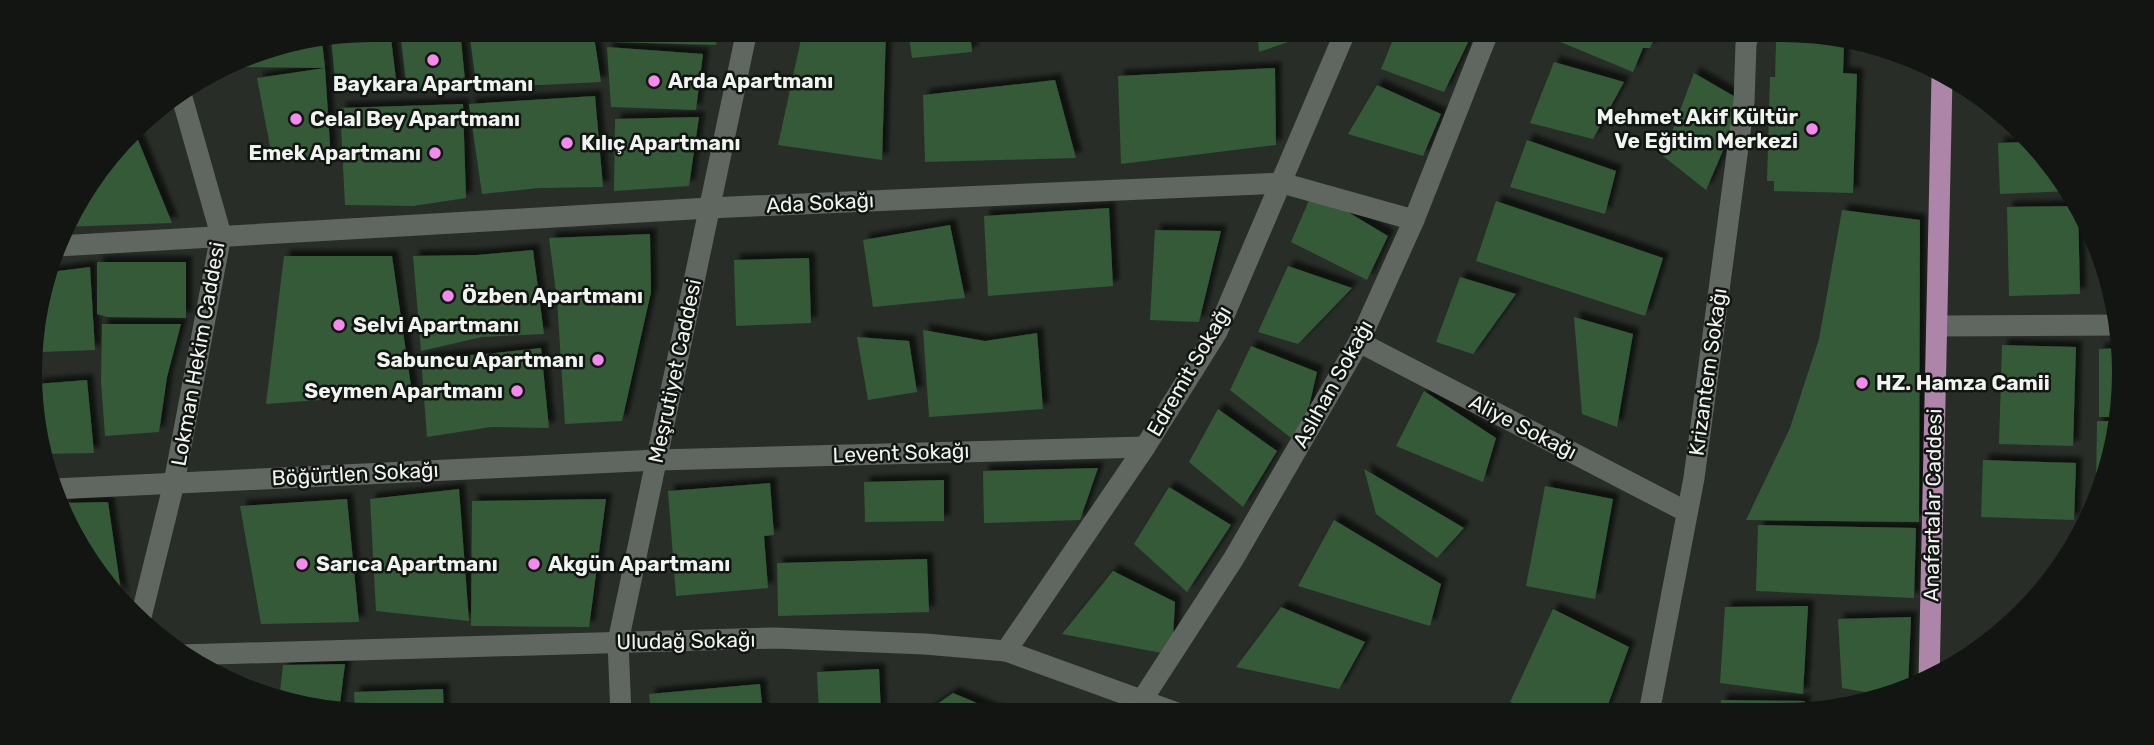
<svg xmlns="http://www.w3.org/2000/svg" width="2154" height="745" font-family="Rubik,sans-serif">
  <defs>
    <filter id="shadow"><feDropShadow dx="6" dy="-6" stdDeviation="2" flood-color="#0009"/></filter>
  </defs>
  <rect width="100%" height="100%" fill="#282d28"/>
  <g fill="#345a37" filter="url(#shadow)">
    <polygon points="372,30 390,30 397,88 336,89 331,38"/>
    <polygon points="400,30 460,30 466,90 407,91"/>
    <polygon points="469,30 593,30 601,82 541,85 476,84"/>
    <polygon points="612,30 719,30 716,45 613,42"/>
    <polygon points="803,30 886,30 882,160 778,145"/>
    <polygon points="908,30 970,30 972,52 912,58"/>
    <polygon points="983,30 1099,30 1099,31 985,42"/>
    <polygon points="1257,30 1323,30 1259,52"/>
    <polygon points="1397,30 1474,30 1444,92 1381,69"/>
    <polygon points="1542,30 1654,30 1658,31 1650,48 1643,48 1633,72 1541,34"/>
    <polygon points="1788,31 1835,37 1834,46 1844,46 1843,73 1857,74 1853,193 1774,191 1774,181 1767,181 1770,77 1775,77 1776,42 1788,42"/>
    <polygon points="322,40 325,68 237,67 235,60 242,56"/>
    <polygon points="607,47 703,54 696,110 611,107"/>
    <polygon points="1554,62 1624,82 1593,139 1530,123"/>
    <polygon points="325,68 331,160 273,162 257,78"/>
    <polygon points="1275,68 1276,145 1121,164 1118,76"/>
    <polygon points="1694,73 1744,102 1706,190 1663,156"/>
    <polygon points="1055,80 1076,158 925,162 923,95"/>
    <polygon points="1377,85 1441,114 1423,156 1348,134"/>
    <polygon points="595,96 603,187 539,188 482,194 469,104"/>
    <polygon points="463,104 466,198 413,206 345,205 340,108"/>
    <polygon points="699,117 689,186 614,191 615,119"/>
    <polygon points="127,140 138,140 172,223 63,227 65,221"/>
    <polygon points="1527,140 1616,171 1605,214 1510,187"/>
    <polygon points="2026,142 2056,176 2070,191 2000,194 1998,143"/>
    <polygon points="1313,191 1388,236 1367,280 1291,242"/>
    <polygon points="1496,201 1663,258 1645,316 1476,261"/>
    <polygon points="2078,206 2080,294 2009,296 2007,207"/>
    <polygon points="1109,208 1113,286 988,296 984,216"/>
    <polygon points="1842,210 1920,220 1919,522 1746,520 1790,428 1819,339"/>
    <polygon points="950,225 965,298 873,307 863,240"/>
    <polygon points="1155,230 1221,231 1199,322 1150,320"/>
    <polygon points="650,234 651,292 622,421 565,424 557,300 549,238"/>
    <polygon points="533,250 544,334 482,337 421,351 413,256 477,255"/>
    <polygon points="284,256 392,256 412,393 266,404"/>
    <polygon points="809,258 811,323 736,326 734,260"/>
    <polygon points="97,262 186,262 186,318 107,317 97,314"/>
    <polygon points="1288,266 1352,288 1298,344 1258,332"/>
    <polygon points="90,267 95,350 42,352 37,313 50,272"/>
    <polygon points="1460,277 1516,294 1473,354 1436,342"/>
    <polygon points="1574,317 1633,334 1617,427 1582,414"/>
    <polygon points="102,324 181,324 167,377 159,432 105,436 101,381"/>
    <polygon points="923,330 985,341 1037,333 1043,409 929,417"/>
    <polygon points="857,337 909,341 917,392 868,400"/>
    <polygon points="2002,345 2076,347 2073,446 1999,444"/>
    <polygon points="1251,346 1317,372 1300,445 1230,390"/>
    <polygon points="541,348 549,428 491,427 427,437 421,358 486,354"/>
    <polygon points="2120,348 2116,417 2099,417 2099,349"/>
    <polygon points="87,380 94,453 41,454 36,384"/>
    <polygon points="1424,391 1496,438 1483,482 1396,446"/>
    <polygon points="1218,409 1277,451 1243,507 1189,462"/>
    <polygon points="2097,421 2115,421 2113,461 2099,495 2096,495"/>
    <polygon points="1983,460 2076,463 2074,520 1981,517"/>
    <polygon points="1098,468 1080,520 984,523 983,471"/>
    <polygon points="1364,469 1464,528 1437,558 1376,514"/>
    <polygon points="944,480 944,521 865,522 864,482"/>
    <polygon points="770,483 774,535 764,536 768,588 676,596 668,491"/>
    <polygon points="1545,486 1613,499 1595,599 1526,586"/>
    <polygon points="1169,487 1231,525 1187,592 1134,544"/>
    <polygon points="459,489 469,621 376,611 370,499"/>
    <polygon points="347,499 359,622 261,624 240,506"/>
    <polygon points="606,499 589,627 471,626 472,501"/>
    <polygon points="108,502 122,598 88,563 61,503"/>
    <polygon points="1334,520 1441,584 1430,626 1298,586"/>
    <polygon points="1758,525 1916,528 1914,598 1756,591"/>
    <polygon points="927,559 929,612 778,616 777,563"/>
    <polygon points="1113,571 1175,602 1172,655 1062,634"/>
    <polygon points="1808,606 1803,694 1720,683 1725,607"/>
    <polygon points="1281,607 1365,642 1339,689 1236,667"/>
    <polygon points="1553,609 1629,647 1605,713 1537,713 1510,702"/>
    <polygon points="1911,617 1908,688 1883,695 1842,688 1838,619"/>
    <polygon points="345,664 339,711 279,701 283,665"/>
    <polygon points="879,669 881,714 819,714 817,672"/>
    <polygon points="760,684 763,714 651,715 649,694"/>
    <polygon points="443,689 444,715 372,715 355,713 354,692"/>
    <polygon points="953,693 1003,714 923,714"/>
    <polygon points="1721,700 1805,701 1804,712 1720,712"/>
  </g>
  <g fill="none" stroke-linecap="round" stroke-linejoin="round">
    <g stroke="#606660" stroke-width="21">
      <polyline points="58,246 709,208 1282,183 1414,220"/>
      <polyline points="1937,326 2121,325"/>
      <polyline points="1359,342 1687,512"/>
      <polyline points="54,489 657,460 1145,447"/>
      <polyline points="141,617 174,483 221,235 181,94"/>
      <polyline points="1006,651 1145,447 1217,332 1346,30"/>
      <polyline points="180,655 775,638 925,644 1006,651 1180,714"/>
      <polyline points="1649,713 1694,478 1744,102 1746,44 1750,30"/>
      <polyline points="1130,714 1142,700 1234,558 1359,342 1414,220 1489,30"/>
      <polyline points="621,715 618,642 747,30"/>
    </g>
    <polyline stroke="#ad85a9" stroke-width="21" points="1929,681 1942,77"/>
  </g>
  <g fill="#f689ed" stroke="#121512" stroke-width="2.5">
    <circle cx="433" cy="60" r="7"/>
    <circle cx="654" cy="81" r="7"/>
    <circle cx="296" cy="119" r="7"/>
    <circle cx="1812" cy="129" r="7"/>
    <circle cx="567" cy="143" r="7"/>
    <circle cx="435" cy="153" r="7"/>
    <circle cx="448" cy="296" r="7"/>
    <circle cx="339" cy="325" r="7"/>
    <circle cx="598" cy="360" r="7"/>
    <circle cx="1862" cy="383" r="7"/>
    <circle cx="517" cy="391" r="7"/>
    <circle cx="302" cy="564" r="7"/>
    <circle cx="534" cy="564" r="7"/>
  </g>
  <g text-anchor="middle" stroke-width="5" stroke-linejoin="round" paint-order="stroke">
    <g font-size="21" font-weight="bold" fill="#f0f4f0" stroke="#121512" text-anchor="start">
      <text x="668" y="88">Arda Apartmanı</text>
      <text x="433" y="91" text-anchor="middle">Baykara Apartmanı</text>
      <text x="1798" y="124" text-anchor="end">Mehmet Akif Kültür<tspan x="1798" dy="24">Ve Eğitim Merkezi</tspan></text>
      <text x="310" y="126">Celal Bey Apartmanı</text>
      <text x="581" y="150">Kılıç Apartmanı</text>
      <text x="421" y="160" text-anchor="end">Emek Apartmanı</text>
      <text x="462" y="303">Özben Apartmanı</text>
      <text x="353" y="332">Selvi Apartmanı</text>
      <text x="584" y="367" text-anchor="end">Sabuncu Apartmanı</text>
      <text x="1876" y="390">HZ. Hamza Camii</text>
      <text x="503" y="398" text-anchor="end">Seymen Apartmanı</text>
      <text x="316" y="571">Sarıca Apartmanı</text>
      <text x="548" y="571">Akgün Apartmanı</text>
    </g>
    <g font-size="21" fill="#f0f4f0" stroke="#121512">
      <text transform="translate(820 203) rotate(-3)" y="7">Ada Sokağı</text>
      <text transform="translate(198 354) rotate(-80)" y="7">Lokman Hekim Caddesi</text>
      <text transform="translate(675 371) rotate(-78)" y="7">Meşrutiyet Caddesi</text>
      <text transform="translate(1189 371) rotate(-60)" y="7">Edremit Sokağı</text>
      <text transform="translate(1708 372) rotate(-82)" y="7">Krizantem Sokağı</text>
      <text transform="translate(1333 384) rotate(-61)" y="7">Aslıhan Sokağı</text>
      <text transform="translate(1523 427) rotate(27)" y="7">Aliye Sokağı</text>
      <text transform="translate(901 453) rotate(-2)" y="7">Levent Sokağı</text>
      <text transform="translate(355 474) rotate(-3)" y="7">Böğürtlen Sokağı</text>
      <text transform="translate(1933 505) rotate(-89)" y="7">Anafartalar Caddesi</text>
      <text transform="translate(686 641) rotate(-1)" y="7">Uludağ Sokağı</text>
    </g>
  </g>
  <path d="M0 0H2154V745H0ZM372 42H1782A330 330 0 0 1 2112 372V373A330 330 0 0 1 1782 703H372A330 330 0 0 1 42 373V372A330 330 0 0 1 372 42Z" fill="#121512" fill-rule="evenodd"/>
</svg>
